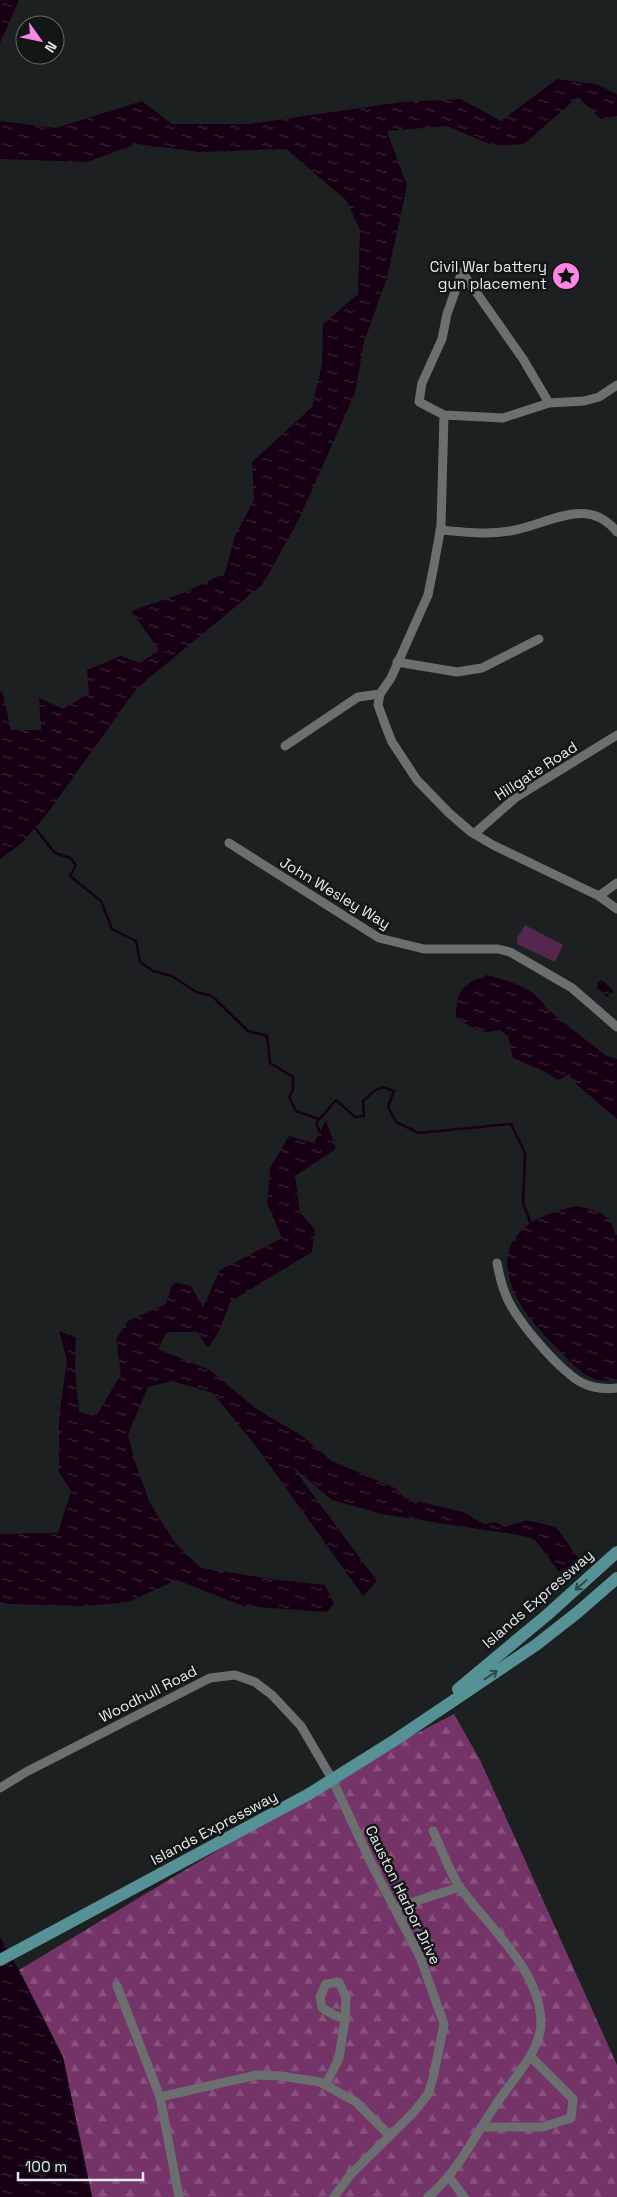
<svg xmlns="http://www.w3.org/2000/svg" width="617" height="2197" font-family="'Space Grotesk',sans-serif">
  <defs>
    <pattern id="forest-firs" width="22" height="20" patternUnits="userSpaceOnUse" patternTransform="scale(1.25)"><rect width="22" height="20" fill="#743468"/><path d="M5 1l3.5 6h-7zM16 11l3.5 6h-7z" fill="#88517e"/></pattern>
    <pattern id="water-ripples" width="26" height="14" patternUnits="userSpaceOnUse" patternTransform="scale(1.25)"><rect width="26" height="14" fill="#180014"/><path d="M2 4q2-2 4 0t4 0M15 11q2-2 4 0t4 0" fill="none" stroke="#3a2536"/></pattern>
  </defs>
  <rect width="100%" height="100%" fill="#1d2020"/>
  <polygon fill="#56274d" points="525,925 563,945 555,962 517,944 517,938"/>
  <polygon fill="url(#forest-firs)" points="454,1714 480,1760 617,2065 617,2197 92,2197 63,2057 19,1970 384,1750"/>
  <g fill="url(#water-ripples)">
    <polygon points="0,0 19,0 0,43"/>
    <polygon points="557,79 596,84 617,94 617,116 601,119 578,97 524,144 494,146 447,126 387,131 407,186 387,278 364,342 355,393 299,519 263,584 137,688 46,815 22,843 0,859 0,691 3,694 11,730 41,730 39,698 63,709 89,693 87,670 121,656 140,663 159,650 131,611 186,592 225,573 235,536 254,500 252,462 312,407 322,364 323,324 358,294 360,230 346,200 286,149 200,152 136,144 87,162 0,159 0,121 56,128 142,101 172,124 249,124 402,102 461,99 501,121"/>
    <path d="M487 975C510 982 534 986 547 1009L605 1055 617 1059V1119L576 1084 569 1074 558 1080C544 1070 529 1065 513 1058L508 1036 500 1030C479 1035 474 1029 456 1017 457 989 461 985 487 975Z"/>
    <polygon points="602,980 613,990 612,994 607,997 596,987 598,982"/>
    <polygon points="326,1120 336,1149 295,1176 300,1212 315,1230 312,1252 231,1301 218,1333 208,1348 197,1332 167,1332 158,1349 210,1370 255,1408 302,1436 332,1461 397,1489 404,1498 463,1512 484,1524 496,1522 505,1527 527,1520 556,1527 579,1559 573,1569 559,1572 535,1540 524,1536 381,1514 332,1500 292,1466 377,1581 363,1596 258,1449 213,1393 172,1381 148,1387 128,1435 134,1459 150,1503 175,1543 201,1568 278,1580 325,1585 334,1604 327,1612 243,1606 177,1580 128,1602 87,1606 8,1604 0,1602 0,1534 58,1533 71,1491 59,1472 59,1417 67,1360 59,1331 76,1337 75,1367 79,1412 97,1415 121,1374 116,1339 128,1321 166,1304 173,1282 191,1286 203,1307 220,1270 282,1238 267,1203 270,1168 289,1136 314,1143"/>
    <path d="M578 1206C598 1212 610 1212 615 1234L617 1235V1379C610 1381 601 1381 594 1379 578 1372 565 1357 553 1344 495 1287 481 1224 578 1206Z"/>
    <polygon points="0,1937 19,1970 63,2057 92,2197 0,2197"/>
  </g>
  <g fill="none" stroke-linecap="round" stroke-linejoin="round">
    <g stroke="#180014" stroke-width="2.5">
      <polyline points="35,828 55,853 70,858 76,865 70,876 101,901 112,929 136,941 140,962 153,971 172,976 196,992 212,996 248,1031 267,1036 270,1063 293,1077 293,1090 289,1097 296,1111 319,1119"/>
      <polyline points="320,1132 316,1123 336,1100 355,1117 364,1116 363,1101 374,1091 382,1087 394,1091 388,1107 396,1122 419,1133 511,1124 525,1153 523,1203 531,1224"/>
    </g>
    <g stroke="#6b6f6f" stroke-width="9">
      <polyline points="549,403 523,359 462,272 447,314 442,339 422,383 419,402 444,415 503,418 549,403 584,401 599,397 617,385"/>
      <polyline points="444,415 441,526 434,565 428,595 391,678 380,694 378,705 386,727 392,742 417,780 449,813 471,832 493,845 599,896 617,909"/>
      <path d="M440 530C464 532 486 535 510 531 548 525 587 494 617 532"/>
      <polyline points="397,662 457,672 482,668 539,639"/>
      <polyline points="285,746 358,697 380,694"/>
      <polyline points="474,834 515,798 617,735"/>
      <polyline points="229,843 379,938 424,949 498,949 510,952 572,988 617,1027"/>
      <polyline points="599,896 617,883"/>
      <path d="M497 1263C499 1273 501 1284 505 1293 514 1318 552 1361 573 1377 585 1387 602 1390 617 1388"/>
      <polyline points="0,1788 26,1772 210,1678 235,1675 255,1682 272,1695 301,1726 332,1779 374,1869 420,1957 444,2024 433,2078 428,2094 413,2113 351,2174 334,2197"/>
      <polyline points="394,1908 460,1887"/>
      <polyline points="117,1986 160,2097 179,2197"/>
      <polyline points="326,2084 339,2058 345,2019 346,1997 339,1982 326,1984 320,1997 322,2008 334,2015 345,2019"/>
      <polyline points="160,2097 257,2075 281,2076 320,2082 356,2102 390,2136"/>
      <polyline points="481,2127 543,2127 571,2118 573,2099 531,2057"/>
      <polyline points="449,2177 464,2197"/>
      <path d="M428 2197C458 2172 475 2135 497 2103 512 2080 540 2052 541 2024 541 1971 490 1928 461 1889 449 1872 442 1849 433 1831"/>
    </g>
    <g stroke="#569295" stroke-width="12">
      <polyline points="458,1689 547,1615 617,1552"/>
      <polyline points="0,1960 309,1794 395,1740 536,1645 578,1612 617,1578"/>
    </g>
  </g>
  <defs><path id="oneway-shaft" d="M-6 0H5M1.5-3L5.5 0L1.5 3" fill="none" stroke-width="1.6" stroke-linecap="round" stroke-linejoin="round" transform="scale(1.25)"/></defs>
  <g stroke="#2e4849">
    <use href="#oneway-shaft" transform="translate(581 1585) rotate(139)"/>
    <use href="#oneway-shaft" transform="translate(491 1675) rotate(-33)"/>
  </g>
  <defs>
    <symbol id="sight-disc" viewBox="-11 -11 22 22"><circle r="9.5" fill="#fb86e5" stroke="#131616"/><path d="M0-6L1.8-2.2L6-1.7L2.9 1.2L3.7 5.4L0 3.3L-3.7 5.4L-2.9 1.2L-6-1.7L-1.8-2.2Z" fill="#111"/></symbol>
  </defs>
  <g fill-rule="evenodd">
    <use href="#sight-disc" x="550" y="260" width="32" height="32"/>
  </g>
  <g text-anchor="middle" stroke-width="5" stroke-linejoin="round" paint-order="stroke">
    <g font-size="15" fill="#e7e9e9" stroke="#131616" text-anchor="end">
      <text x="547" y="272">Civil War battery<tspan x="547" dy="17">gun placement</tspan></text>
    </g>
    <g font-size="15" fill="#e7e9e9" stroke="#131616">
      <text transform="translate(536 771) rotate(-33)" y="5">Hillgate Road</text>
      <text transform="translate(335 893) rotate(31)" y="5">John Wesley Way</text>
      <text transform="translate(538 1599) rotate(-41)" y="5">Islands Expressway</text>
      <text transform="translate(148 1694) rotate(-27)" y="5">Woodhull Road</text>
      <text transform="translate(214 1828) rotate(-28)" y="5">Islands Expressway</text>
      <text transform="translate(403 1895) rotate(64)" y="5">Causton Harbor Drive</text>
    </g>
  </g>
  <g transform="translate(40 40) rotate(123)"><circle r="24" fill="#131616" stroke="#686a6a"/>
  <path d="M0-4L9 19L0 12L-9 19Z" fill="#fb86e5"/>
  <text y="-8" font-size="14" font-weight="bold" text-anchor="middle" fill="#e7e9e9">N</text>
  </g>
  <path d="M18 2172v8h125v-8" fill="none" stroke="#e7e9e9" stroke-width="2.5"/>
  <text x="25" y="2172" font-size="15" fill="#e7e9e9" stroke="#131616" stroke-width="4" paint-order="stroke">100 m</text>
</svg>
